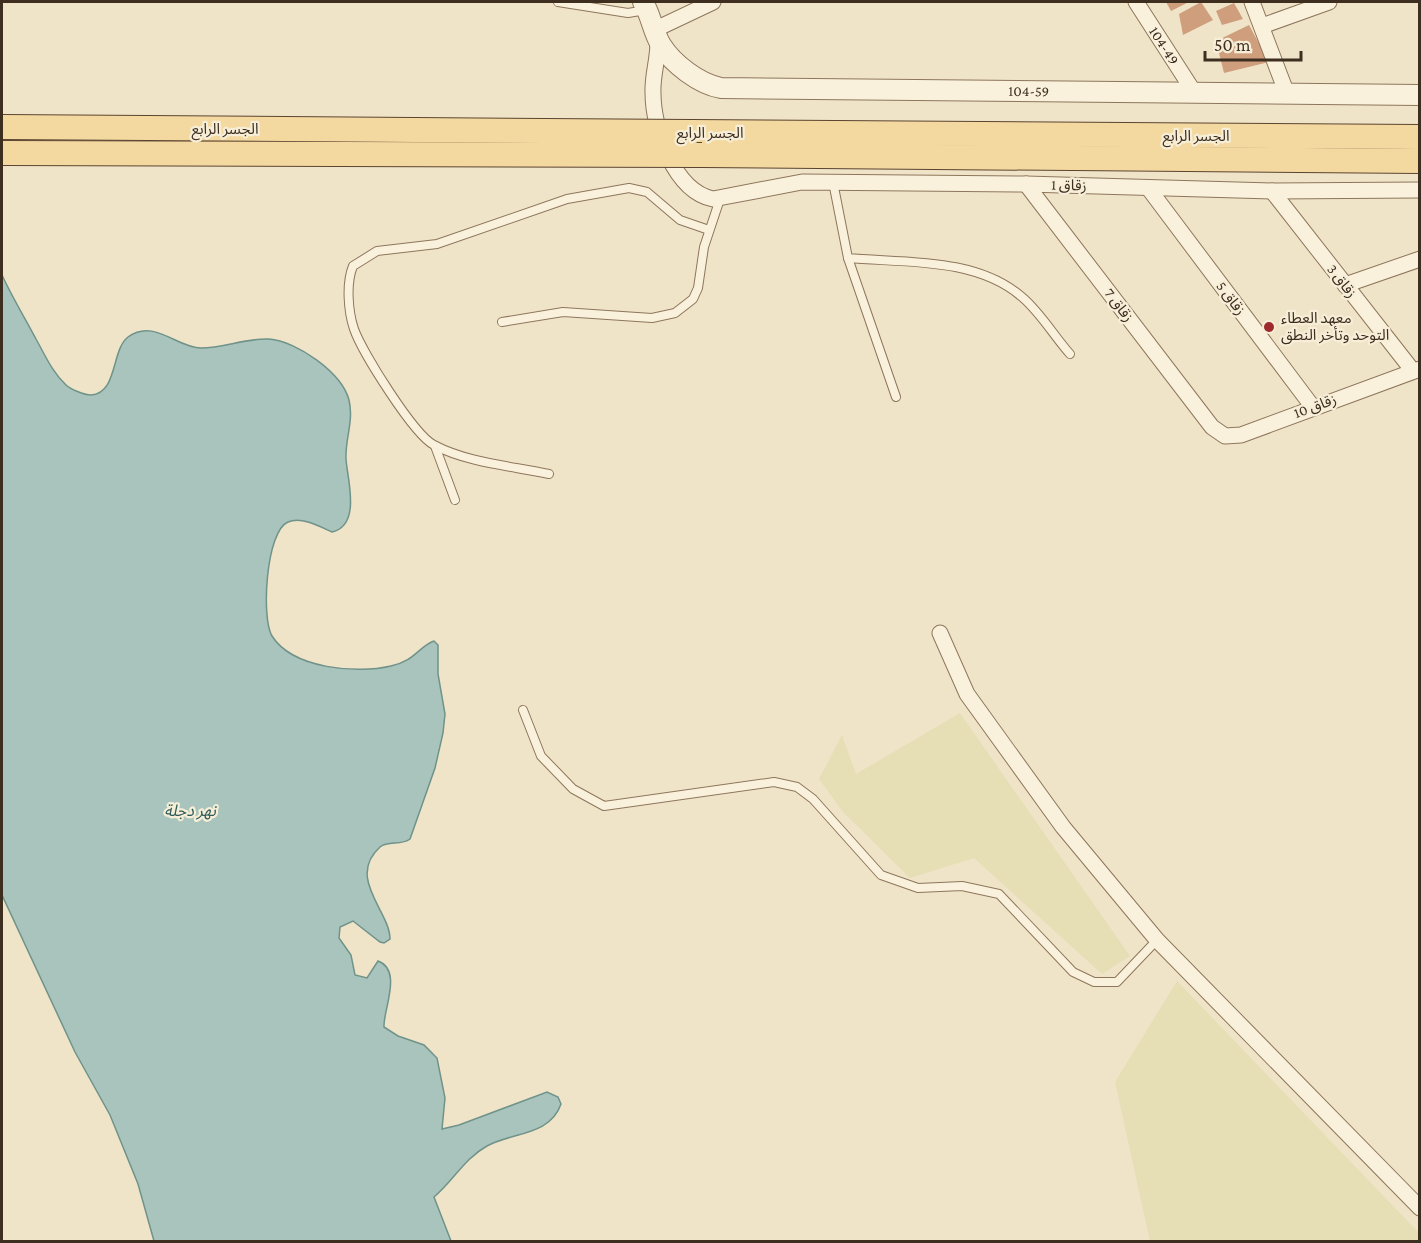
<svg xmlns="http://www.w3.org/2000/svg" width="1421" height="1243" font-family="'Crimson Pro','Noto Sans Arabic',serif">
  <rect width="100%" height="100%" fill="#f0e4c8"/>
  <g fill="#e6deb5">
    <polygon points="960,713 1130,956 1102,974 974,858 910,878 843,812 819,779 842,735 856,774"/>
    <polygon points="1177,981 1419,1233 1419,1241 1150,1241 1115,1082"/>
  </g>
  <path fill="#a9c4bc" stroke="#6f938a" stroke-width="1.5" d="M2 275C12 297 25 318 36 339 45 355 52 372 66 385 70 389 84 395 91 395 118 393 111 350 128 337 154 318 177 348 201 348 224 348 246 338 269 339 297 341 342 373 349 400 354 421 345 439 346 459 347 478 362 525 332 532 321 527 302 516 288 522 266 531 261 618 272 636 293 669 357 674 391 666 415 661 418 647 434 641L438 645V674L445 714 443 733 435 768 410 839C401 846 388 840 380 847 346 878 390 911 390 939L384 943 380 942 353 921 340 927 339 938 351 955 355 975 367 978 378 961C403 970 383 1010 384 1027L398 1036 424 1045 437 1058 445 1098 442 1129 459 1125 547 1092 558 1097 561 1104C550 1136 512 1132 487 1146 465 1158 453 1181 434 1197L451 1241H154L138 1184 110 1115 75 1052 2 895Z"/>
  <g fill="#cf9f7d">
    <polygon points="1166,2 1189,2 1171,11"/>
    <polygon points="1201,2 1213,20 1183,35 1179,14"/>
    <polygon points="1234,3 1243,19 1222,25 1216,11"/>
    <polygon points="1249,25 1269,62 1224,73 1216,41"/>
  </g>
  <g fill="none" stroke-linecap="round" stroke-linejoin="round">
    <defs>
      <g id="service">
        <polyline points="558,2 628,13 646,10"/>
        <path d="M833 182 848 258C904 263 976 257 1022 297 1040 312 1054 336 1070 354"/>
        <polyline points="848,258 896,397"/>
        <polyline points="502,322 563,312 652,318 675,313 693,299 698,288 704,247 720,199"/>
        <polyline points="435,446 455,500"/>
        <path d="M549 474C512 466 468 463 434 445 414 435 362 352 354 329 348 311 346 283 353 266L377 251 437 244 567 199 629 188 647 192 680 220 709 230"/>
        <polyline points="523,710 541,756 573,789 604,806 774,782 797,787 813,799 881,875 918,888 962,886 999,894 1073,972 1094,982 1117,982 1157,940"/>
      </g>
      <g id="minor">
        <path id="s1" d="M1136 2 1194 92"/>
        <polyline points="1252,2 1287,94"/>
        <polyline points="1262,26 1329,2"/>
        <polyline points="656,29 713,2"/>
        <path d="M658 38C659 57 652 75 653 93 653 129 674 191 713 199L802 182 1026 184 1272 191 1420 190"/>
        <polyline points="1026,184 1212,427 1225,436 1241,435 1420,369"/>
        <polyline points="1149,189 1312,406"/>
        <polyline points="1272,191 1413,371"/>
        <polyline points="1345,285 1420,259"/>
        <polyline points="940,633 967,694 1063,827 1157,940 1420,1208"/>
      </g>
      <g id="tertiary">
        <path id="s2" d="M643 2C651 15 653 32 661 45 673 64 699 84 721 88L1420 95"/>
      </g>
      <g id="primary">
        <polyline points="691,132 1420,137"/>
        <polyline points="702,155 1420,161"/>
      </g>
    </defs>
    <use href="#service" stroke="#8d765c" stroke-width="10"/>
    <use href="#minor" stroke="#8d765c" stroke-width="17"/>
    <use href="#tertiary" stroke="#8d765c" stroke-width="22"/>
    <use href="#primary" stroke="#5b4430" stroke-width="26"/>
    <use href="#service" stroke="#faf1dc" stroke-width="8"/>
    <use href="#minor" stroke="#faf1dc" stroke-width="15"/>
    <use href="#tertiary" stroke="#faf1dc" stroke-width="20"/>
    <use href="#primary" stroke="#f3d9a0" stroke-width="24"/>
    <defs>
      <g id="primary-bridge">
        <polyline points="2,127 691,132"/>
        <polyline points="2,153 702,155"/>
      </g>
    </defs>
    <use href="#primary-bridge" stroke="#5b4430" stroke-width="26" stroke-linecap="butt"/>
    <use href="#primary-bridge" stroke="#f3d9a0" stroke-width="24"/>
  </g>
  <circle fill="#9e2a2b" stroke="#f7eed8" stroke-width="2" cx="1269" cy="327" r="6"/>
  <g text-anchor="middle" stroke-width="4.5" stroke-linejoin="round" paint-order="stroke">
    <g font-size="15" fill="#3d2e20" stroke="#f7eed8">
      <text dy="5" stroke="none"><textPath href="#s1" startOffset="52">104-49</textPath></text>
      <text dy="5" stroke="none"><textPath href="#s2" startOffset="430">104-59</textPath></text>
      <text x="225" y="134">الجسر الرابع</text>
      <text x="710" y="138">الجسر الرابع</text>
      <text x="1196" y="141">الجسر الرابع</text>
      <text transform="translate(1069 185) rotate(2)" y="5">زقاق 1</text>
      <text transform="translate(1342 281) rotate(52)" y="5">زقاق 3</text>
      <text transform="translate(1231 298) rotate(53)" y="5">زقاق 5</text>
      <text transform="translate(1119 305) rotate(53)" y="5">زقاق 7</text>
      <text transform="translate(1315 406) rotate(-20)" y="5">زقاق 10</text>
    </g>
    <g font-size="15" fill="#3d2e20" stroke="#f7eed8" text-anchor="start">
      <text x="1281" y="323">معهد العطاء<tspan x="1281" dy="17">التوحد وتأخر النطق</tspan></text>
    </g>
    <g font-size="16" font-style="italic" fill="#2f5d5a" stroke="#f7eed8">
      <text x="190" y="816">نهر دجلة</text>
    </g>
  </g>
  <rect width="1421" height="1243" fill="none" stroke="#3d2e20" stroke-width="6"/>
  <path d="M1205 51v9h96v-9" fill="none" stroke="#3d2e20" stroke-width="3"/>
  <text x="1214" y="51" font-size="18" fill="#3d2e20" stroke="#f7eed8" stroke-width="4.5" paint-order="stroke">50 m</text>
</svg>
